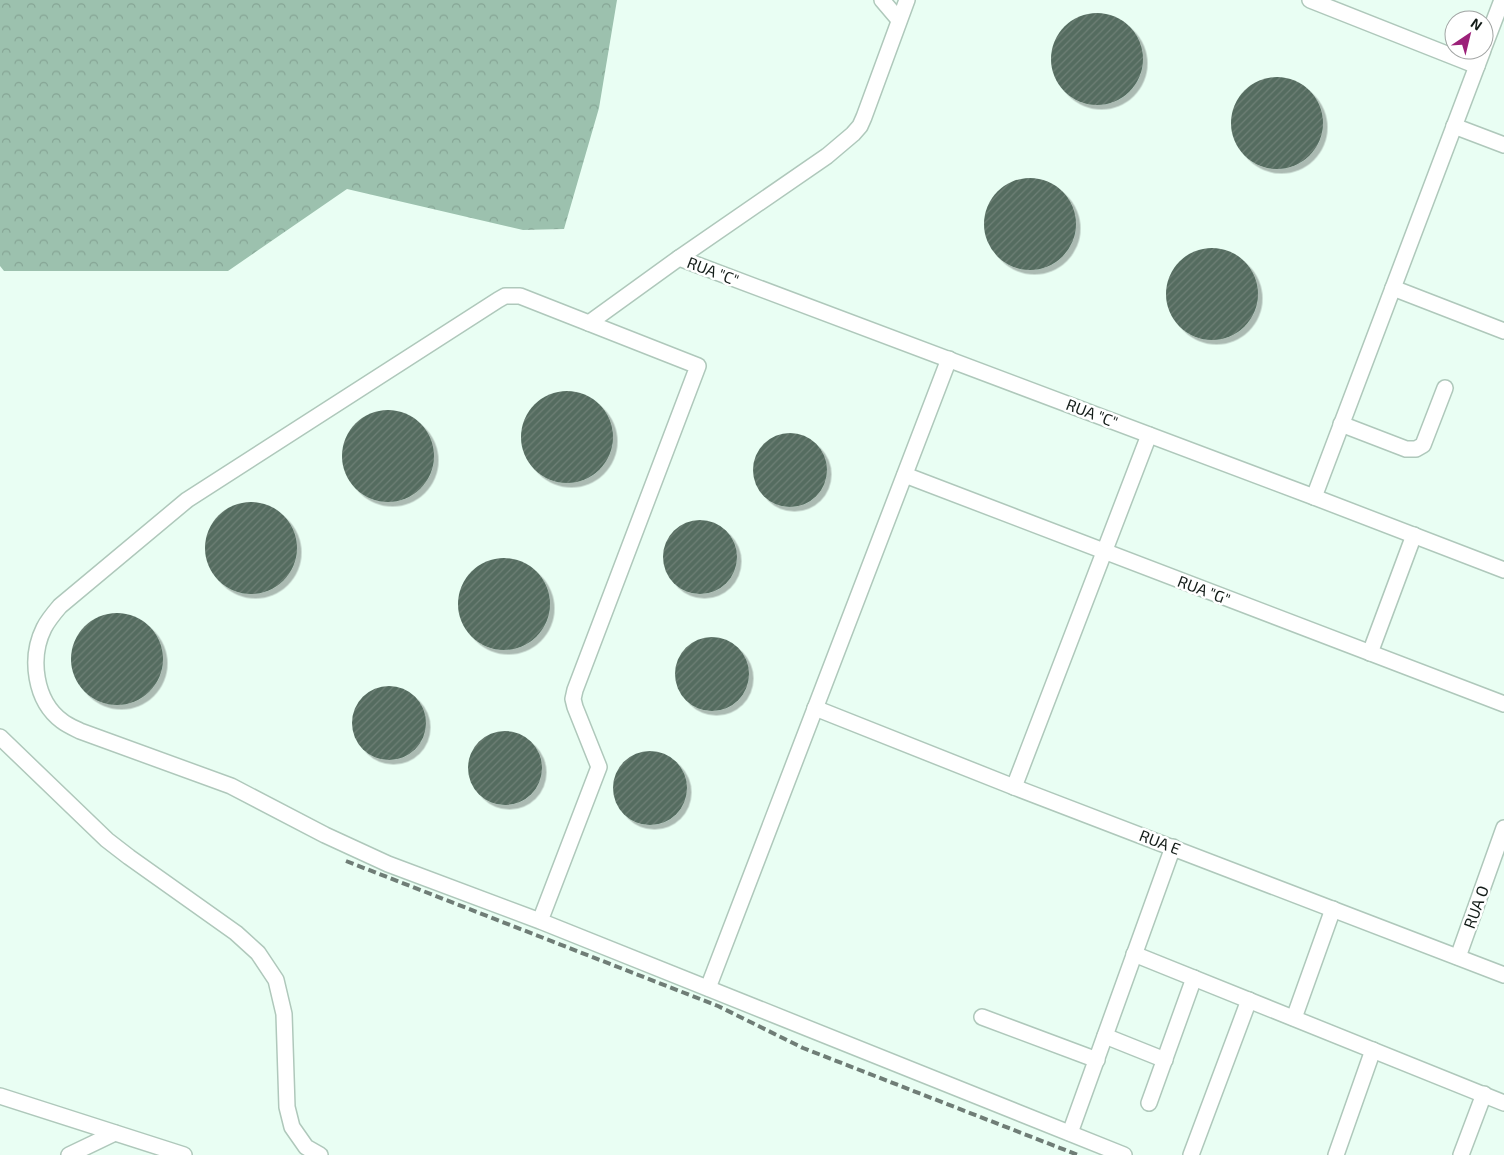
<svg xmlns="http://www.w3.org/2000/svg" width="1504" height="1155" font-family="'Exo 2',sans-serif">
  <defs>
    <pattern id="forest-crowns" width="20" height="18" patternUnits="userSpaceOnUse" patternTransform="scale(1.25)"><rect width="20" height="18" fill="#9cc1ae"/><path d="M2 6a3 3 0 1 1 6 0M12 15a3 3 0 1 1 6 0" fill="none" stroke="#86a595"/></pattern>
    <pattern id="building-hatch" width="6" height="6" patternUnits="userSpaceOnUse" patternTransform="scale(1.25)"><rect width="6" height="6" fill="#556c60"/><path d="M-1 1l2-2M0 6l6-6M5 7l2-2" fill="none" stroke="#6e8076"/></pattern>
    <filter id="shadow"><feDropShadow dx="4.5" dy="4.5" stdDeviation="0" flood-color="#0004"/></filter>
  </defs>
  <rect width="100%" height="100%" fill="#e9fef3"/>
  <polygon fill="url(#forest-crowns)" points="0,0 617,0 599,108 564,229 523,230 347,189 228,271 4,271 0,266"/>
  <g fill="url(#building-hatch)" filter="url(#shadow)">
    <circle cx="1097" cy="59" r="46"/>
    <circle cx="1277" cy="123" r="46"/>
    <circle cx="1030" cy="224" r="46"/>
    <circle cx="1212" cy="294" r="46"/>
    <circle cx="567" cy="437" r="46"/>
    <circle cx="388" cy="456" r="46"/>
    <circle cx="790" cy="470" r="37"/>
    <circle cx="251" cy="548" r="46"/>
    <circle cx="700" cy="557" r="37"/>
    <circle cx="504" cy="604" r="46"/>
    <circle cx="117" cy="659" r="46"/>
    <circle cx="712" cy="674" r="37"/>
    <circle cx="389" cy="723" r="37"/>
    <circle cx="505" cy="768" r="37"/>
    <circle cx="650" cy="788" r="37"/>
  </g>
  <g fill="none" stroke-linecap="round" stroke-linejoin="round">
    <defs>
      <g id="minor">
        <polyline points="882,0 899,20"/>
        <polyline points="1310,0 1477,66"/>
        <polyline points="1484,47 1502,0"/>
        <polyline points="1454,126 1504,145"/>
        <polyline points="679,258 1314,497 1504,570"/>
        <polyline points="1393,288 1504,331"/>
        <polyline points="589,323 679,258 827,156 853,134 860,126 864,117 907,0"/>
        <polyline points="1341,424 1406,449 1416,449 1423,445 1445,388"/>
        <polyline points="905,475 1504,704"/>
        <polyline points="1314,497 1483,50"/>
        <polyline points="1370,653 1414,535"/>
        <polyline points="815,708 1014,787 1504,975"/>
        <polyline points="0,737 107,840 129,857 236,933 258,953 276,980 284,1014 287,1107 292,1127 306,1147 320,1155"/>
        <polyline points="1014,787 1149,435"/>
        <path d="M540 921 599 767 575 707 573 699 575 690 698 366 520 296H505L498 300 187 500 60 606C54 613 48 620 44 628 29 658 35 701 62 721 67 725 74 728 80 731L231 786 325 835 388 864 540 921 1124 1155"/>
        <polyline points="1134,954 1504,1103"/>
        <polyline points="1458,957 1504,828"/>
        <polyline points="708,988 949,359"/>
        <polyline points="982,1017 1097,1060"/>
        <polyline points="1294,1018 1333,909"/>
        <polyline points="1105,1036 1165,1060"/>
        <polyline points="0,1096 184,1155"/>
        <polyline points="1149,1103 1194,978"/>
        <polyline points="1070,1133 1173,847"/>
        <polyline points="69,1155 115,1133"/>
        <polyline points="1191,1155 1249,1000"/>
        <polyline points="1336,1155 1373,1050"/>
        <polyline points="1461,1155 1484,1094"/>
      </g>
    </defs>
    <use href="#minor" stroke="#afc8bb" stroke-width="18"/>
    <use href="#minor" stroke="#fff" stroke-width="15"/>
    <polyline stroke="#6f7d76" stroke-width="4" stroke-dasharray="8 4" stroke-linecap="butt" points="346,861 718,1006 803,1048 1078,1155"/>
  </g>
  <g text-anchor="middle" stroke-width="5" stroke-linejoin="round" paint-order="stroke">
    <g font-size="16" fill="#131c18" stroke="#fff">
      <text transform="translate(713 271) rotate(21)" y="6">RUA "C"</text>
      <text transform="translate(1092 413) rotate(21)" y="6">RUA "C"</text>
      <text transform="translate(1204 590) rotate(21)" y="6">RUA "G"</text>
      <text transform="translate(1160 842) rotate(21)" y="6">RUA E</text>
      <text transform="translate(1476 907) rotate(-70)" y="6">RUA O</text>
    </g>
  </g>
  <g transform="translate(1469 35) rotate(35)"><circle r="24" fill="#ffffff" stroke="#a1a4a3"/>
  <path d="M0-4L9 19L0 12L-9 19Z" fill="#9c2179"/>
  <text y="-8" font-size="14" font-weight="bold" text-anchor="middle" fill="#131c18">N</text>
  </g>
</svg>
